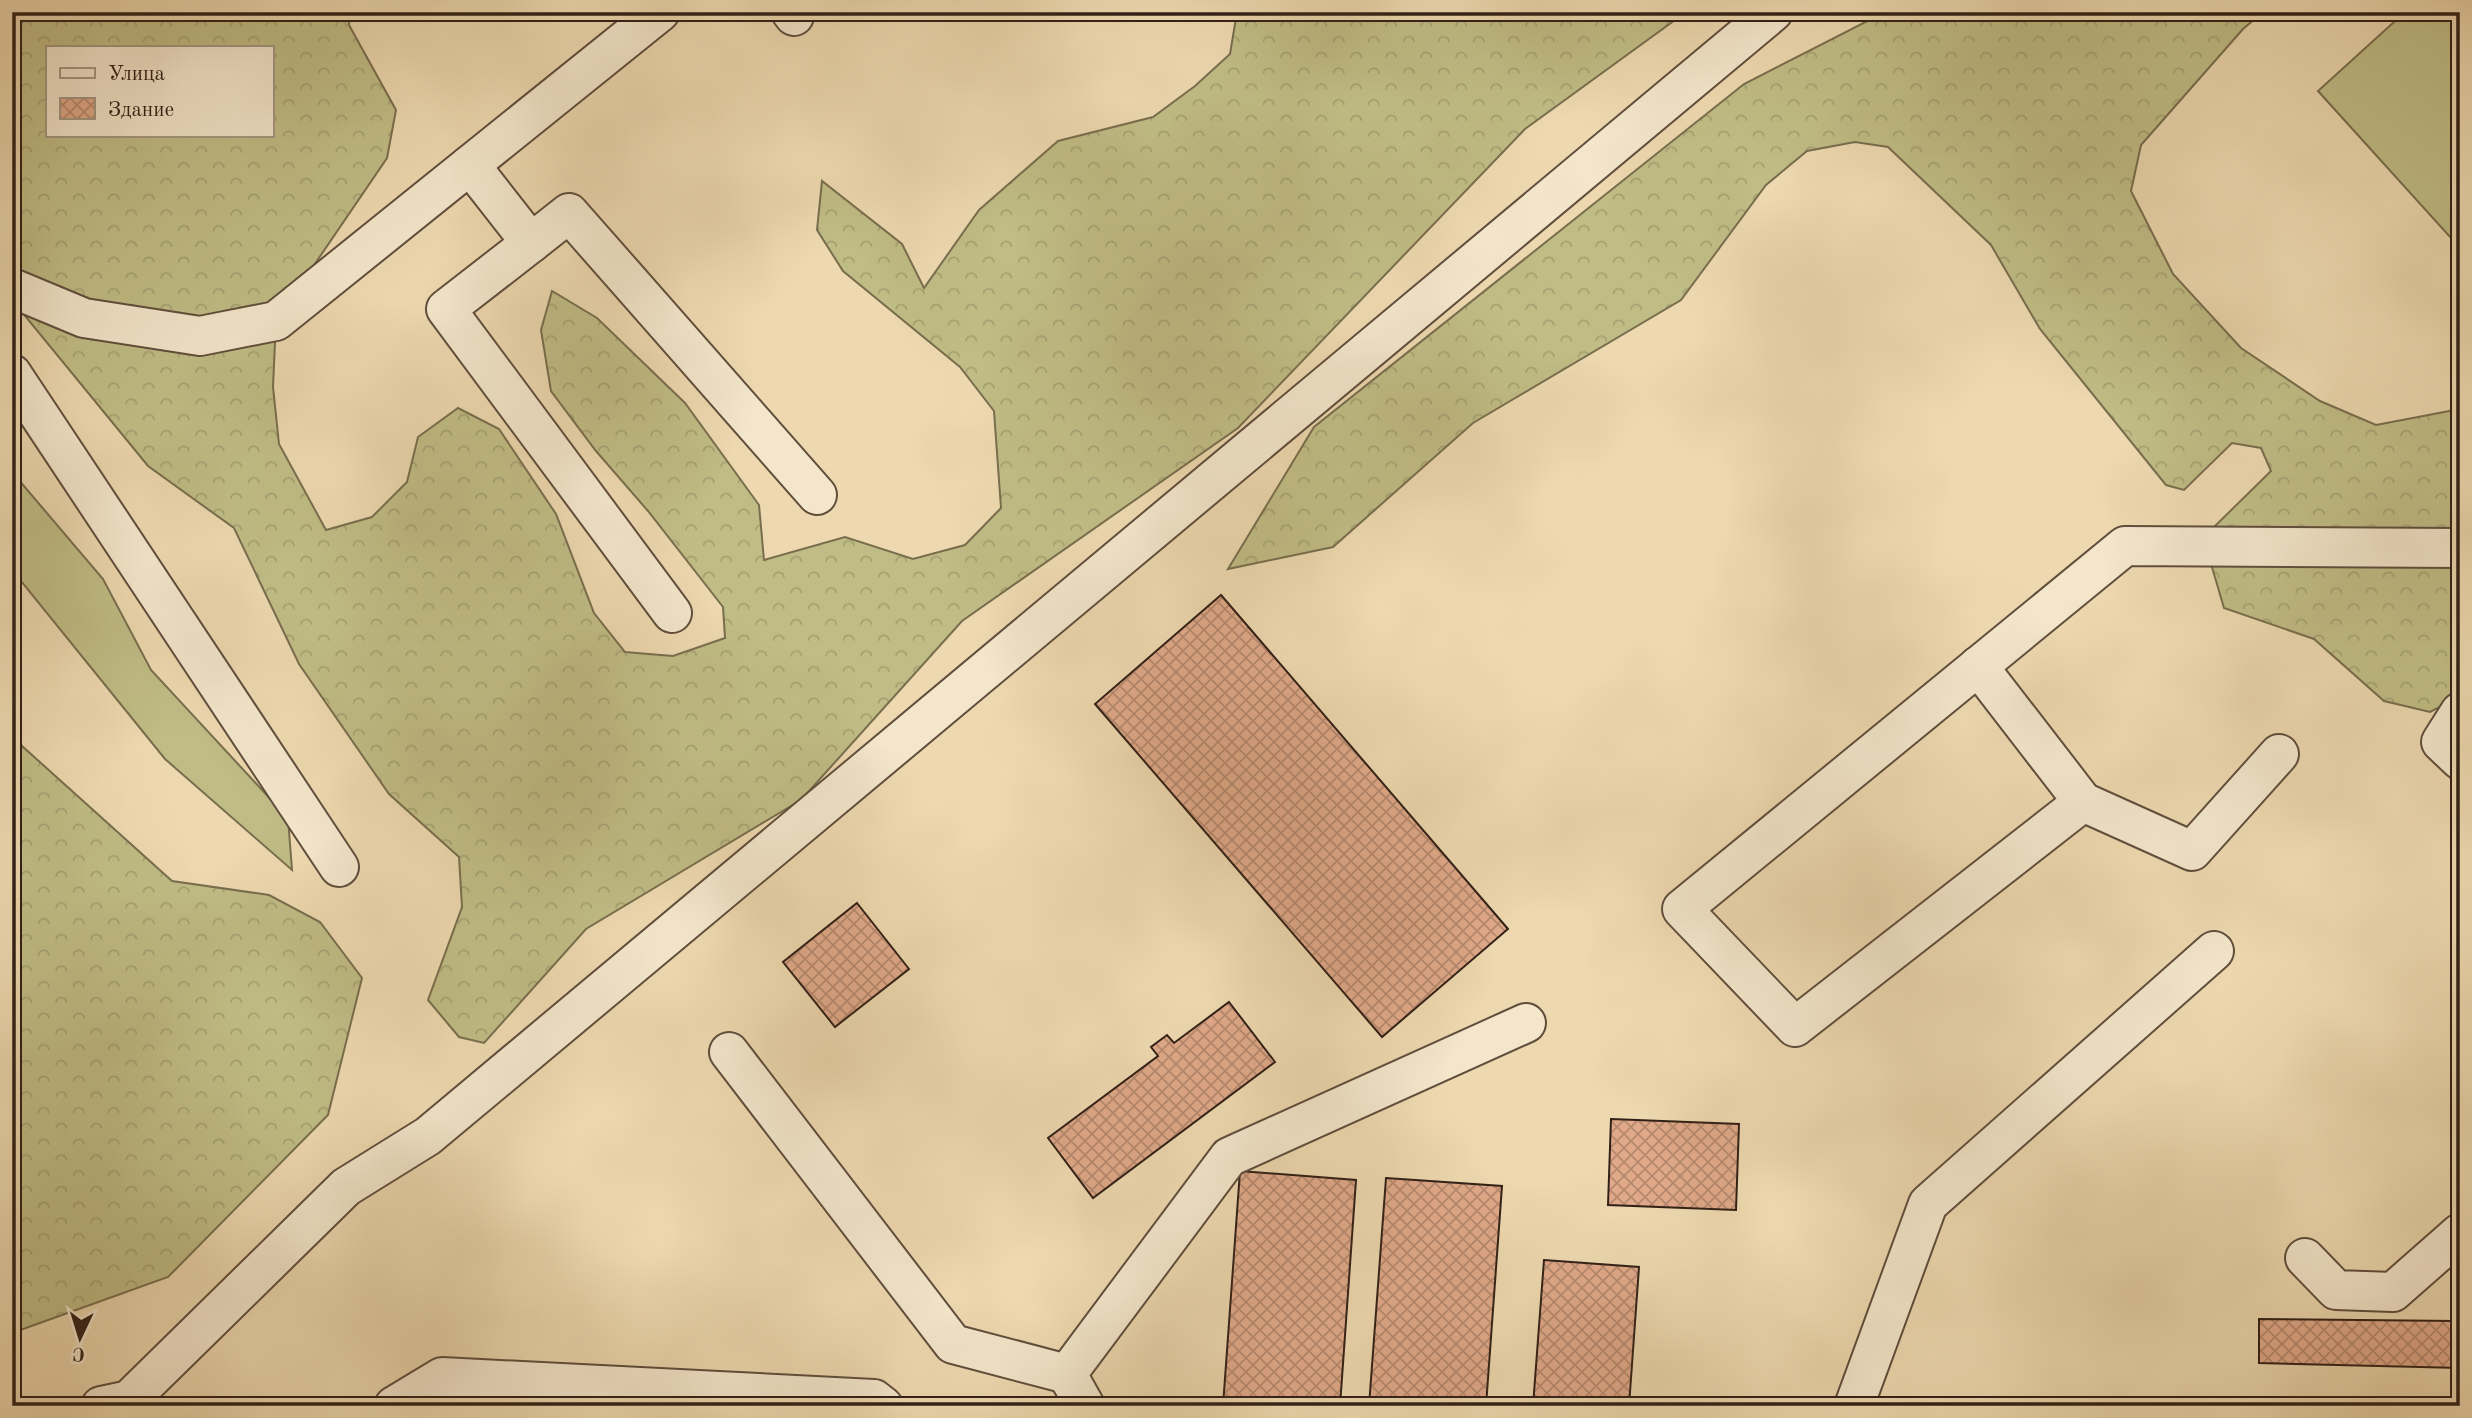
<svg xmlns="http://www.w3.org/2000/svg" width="2472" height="1418" font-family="'Old Standard TT',serif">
  <defs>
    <pattern id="forest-crowns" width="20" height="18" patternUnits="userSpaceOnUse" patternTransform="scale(1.75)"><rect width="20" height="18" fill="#c0bc85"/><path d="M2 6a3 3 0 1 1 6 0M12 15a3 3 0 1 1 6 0" fill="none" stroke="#a5a172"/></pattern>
    <pattern id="building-cross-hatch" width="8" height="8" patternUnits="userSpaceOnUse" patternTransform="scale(1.75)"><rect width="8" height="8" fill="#e0a989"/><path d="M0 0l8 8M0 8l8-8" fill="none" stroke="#b6896f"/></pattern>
  </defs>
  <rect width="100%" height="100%" fill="#edd8af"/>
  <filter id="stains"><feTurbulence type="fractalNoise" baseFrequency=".00286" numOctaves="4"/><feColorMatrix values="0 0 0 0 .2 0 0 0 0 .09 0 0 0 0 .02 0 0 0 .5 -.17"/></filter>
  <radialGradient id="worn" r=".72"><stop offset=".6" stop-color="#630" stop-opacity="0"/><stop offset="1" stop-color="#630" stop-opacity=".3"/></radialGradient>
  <g fill="#c0bc85" stroke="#786e4e" stroke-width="2">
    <polygon points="2405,12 2460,12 2460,248 2318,91"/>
    <polygon points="12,472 103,579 151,670 288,818 292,870 165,759 12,570"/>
  </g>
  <g fill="url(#forest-crowns)" stroke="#786e4e" stroke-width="2" fill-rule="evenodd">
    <path d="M12 12H350L349 25 396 110 387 158 276 321 273 387 279 444 326 530 372 517 407 482 418 437 458 408 499 429 556 514 594 613 625 652 673 656 725 638 723 607 648 511 596 451 551 391 541 330 552 291 597 318 685 403 759 505 764 560 845 537 913 559 965 545 1001 508 994 411 960 367 843 271 817 230 822 181 902 244 924 288 979 210 1058 141 1153 117 1195 86 1230 54 1237 12H1686L1525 129 1238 428 962 621 801 800 586 929 484 1043 459 1037 428 1000 462 907 459 857 389 794 299 664 234 528 148 466 12 300ZM47 47H271V135H47Z"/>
    <polygon points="1885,12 2263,12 2243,29 2141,145 2131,191 2173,274 2241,348 2320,401 2376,425 2460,409 2460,697 2430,712 2384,701 2314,639 2224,608 2209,557 2212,529 2271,471 2261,448 2232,443 2184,490 2166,485 2040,329 1991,245 1888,147 1855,142 1807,151 1766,185 1681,300 1473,423 1333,547 1228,569 1314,427 1744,84"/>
    <polygon points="12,728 22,746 172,881 269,895 320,922 362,978 328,1115 168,1277 12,1333"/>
  </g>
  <g fill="url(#building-cross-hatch)" stroke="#312017" stroke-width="2">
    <polygon points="1221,595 1508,929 1382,1037 1095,704"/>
    <polygon points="857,903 909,969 835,1027 783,962"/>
    <polygon points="1229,1002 1275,1062 1093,1198 1048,1138 1158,1056 1151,1047 1167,1035 1174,1043"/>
    <polygon points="1611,1119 1739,1124 1736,1210 1608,1205"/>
    <polygon points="1240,1171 1356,1180 1340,1406 1223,1406"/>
    <polygon points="1386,1178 1502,1186 1486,1406 1369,1406"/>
    <polygon points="1544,1260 1639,1267 1629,1406 1533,1406"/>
    <polygon points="2457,1278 2460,1278 2460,1368 2259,1363 2259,1319 2456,1321"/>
    <polygon points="2254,1399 2452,1406 2254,1406"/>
  </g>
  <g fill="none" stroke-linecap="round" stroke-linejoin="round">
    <defs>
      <g id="minor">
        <polyline points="791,12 794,16"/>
        <polyline points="470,165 531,243 446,309 672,613"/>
        <polyline points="531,243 569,213 817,495"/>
        <polyline points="12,288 84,318 200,336 276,321 660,12"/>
        <polyline points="12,374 339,867"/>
        <polyline points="1978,666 2083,802"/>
        <polyline points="2460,712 2441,742 2460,760"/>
        <polyline points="2279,754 2192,851 2083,802 1795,1027 1682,909 2125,546 2460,548"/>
        <polyline points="729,1052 953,1344 1067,1374"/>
        <polyline points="2305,1258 2336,1290 2393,1292 2460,1233"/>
        <polyline points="101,1406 129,1400 346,1187 428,1136 1773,12"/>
        <polyline points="394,1406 442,1377 874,1399 883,1406"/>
        <polyline points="1085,1406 1067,1374 1229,1157 1526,1023"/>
        <polyline points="1854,1406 1928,1204 2214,951"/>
      </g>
    </defs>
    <use href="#minor" stroke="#604e3d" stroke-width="42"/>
    <use href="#minor" stroke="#f3e6cb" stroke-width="38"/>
  </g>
  <rect width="2472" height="1418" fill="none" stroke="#edd8af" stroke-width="42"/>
  <rect x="14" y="14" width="2444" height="1390" fill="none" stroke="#312017" stroke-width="3.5"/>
  <rect x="21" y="21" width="2430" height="1376" fill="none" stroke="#312017" stroke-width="2"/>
  <rect x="46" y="46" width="228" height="91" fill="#f3e6cb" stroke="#a59783" stroke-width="2"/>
  <rect x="60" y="68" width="35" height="10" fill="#f3e6cb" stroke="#a59783" stroke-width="2"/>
  <text x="108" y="80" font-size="21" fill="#312017">Улица</text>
  <rect x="60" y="98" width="35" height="21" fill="url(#building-cross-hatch)" stroke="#a59783" stroke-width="2"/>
  <text x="108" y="116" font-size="21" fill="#312017">Здание</text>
  <g transform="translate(80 1338) rotate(184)" stroke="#f3e6cb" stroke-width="5" paint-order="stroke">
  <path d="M0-5L12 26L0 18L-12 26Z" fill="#312017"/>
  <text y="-10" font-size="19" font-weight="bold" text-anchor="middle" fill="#312017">С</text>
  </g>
  <rect width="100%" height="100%" filter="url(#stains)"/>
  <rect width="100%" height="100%" fill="url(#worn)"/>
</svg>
